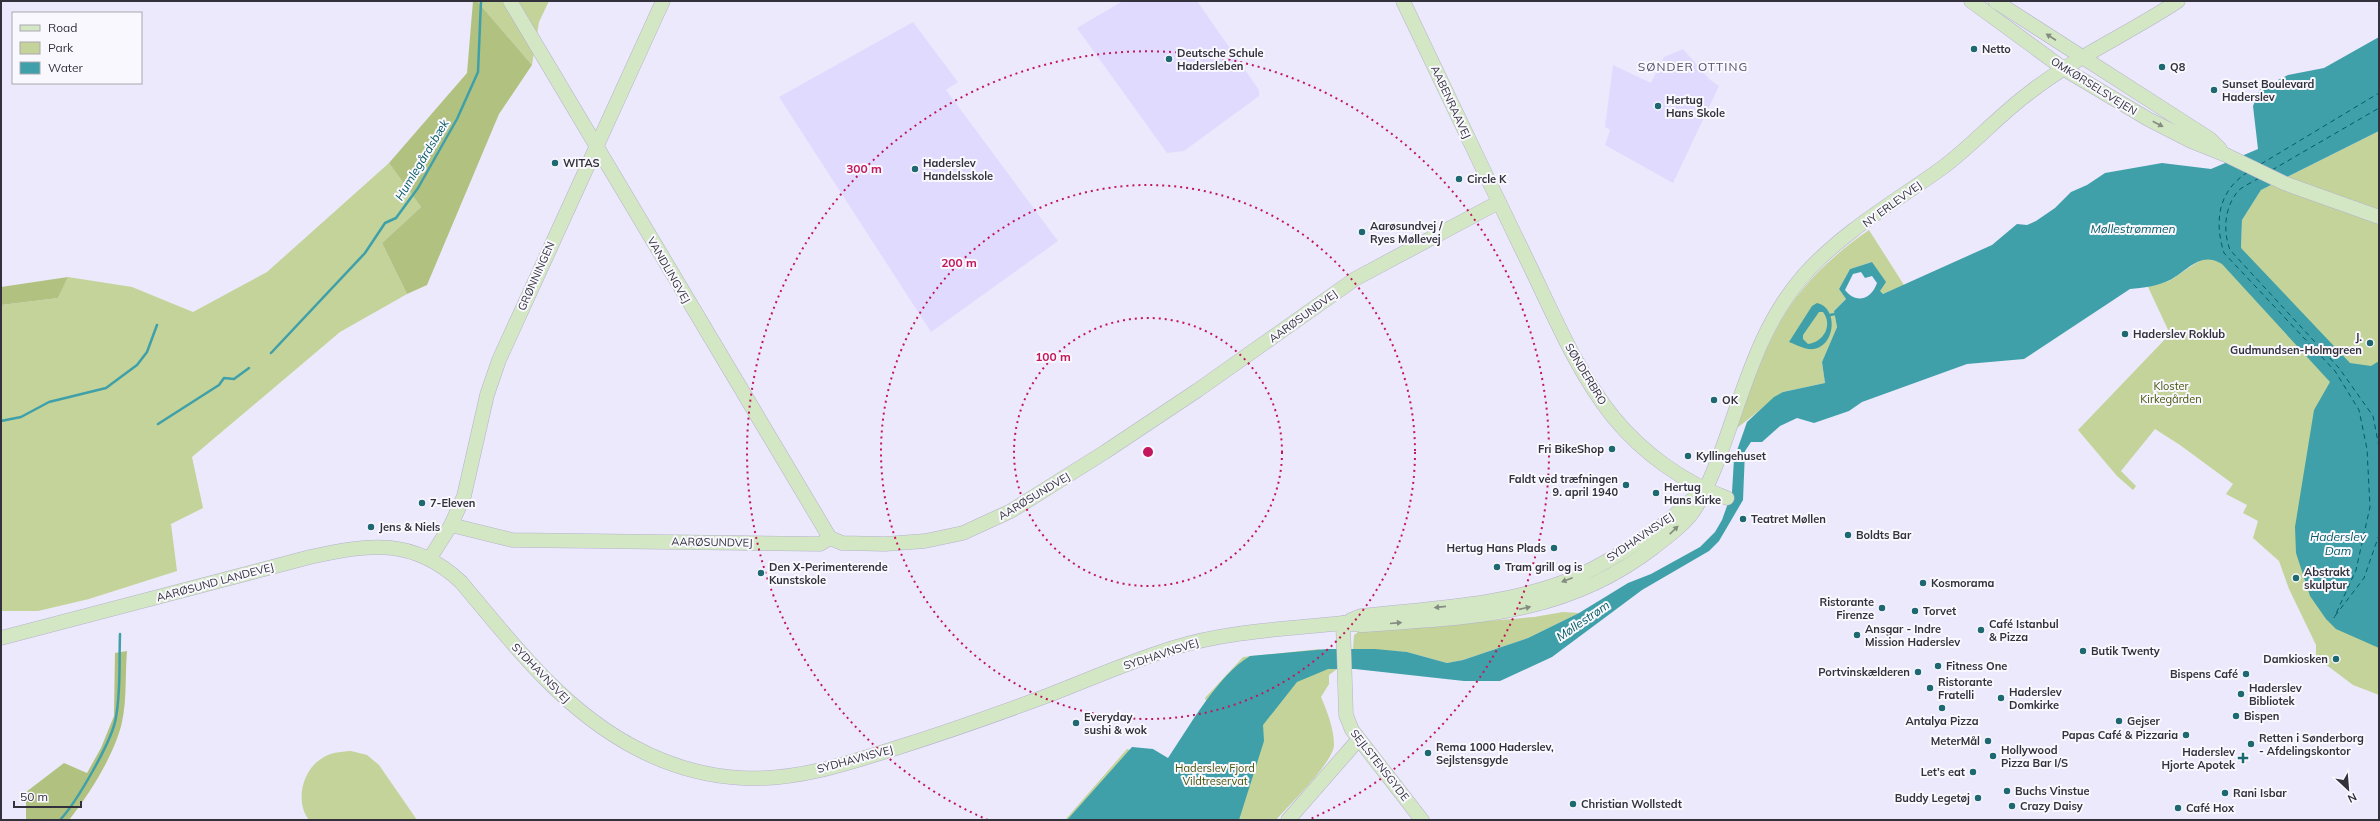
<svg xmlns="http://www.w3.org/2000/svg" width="2380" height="821" font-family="Mulish,sans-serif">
  <rect width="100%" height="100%" fill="#ebe9fb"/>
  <g fill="#e0dbfe">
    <polygon points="1123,1 1197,1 1259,90 1259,96 1184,151 1167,153 1077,28"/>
    <polygon points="913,22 958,82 946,90 1058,241 931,332 779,97"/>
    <polygon points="1683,49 1709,79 1719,86 1673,183 1605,145 1610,130 1605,127 1613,65 1651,83 1664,57"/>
  </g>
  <g fill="#c3d399">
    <polygon points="477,1 549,1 539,22 532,65"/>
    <polygon points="2379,131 2379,695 2353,685 2316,657 2316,645 2289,589 2279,561 2253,538 2258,521 2243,513 2247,505 2226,494 2233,484 2180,445 2155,429 2121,471 2136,486 2133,490 2117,476 2078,430 2170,334 2148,287 2169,281 2202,259 2213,258 2241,248 2242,220 2261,190"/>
    <polygon points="389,163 421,207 382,243 407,294 340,332 192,457 203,508 171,524 177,571 89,599 38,611 1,611 1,305 58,298 68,277 132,287 193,312 267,272"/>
    <path d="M1869 230 1904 285 1883 294 1880 292 1872 262 1850 269 1839 289 1846 299 1834 311 1837 327 1822 362 1825 383 1783 392 1737 428C1769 335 1786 288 1869 230Z"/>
    <polygon points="1563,612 1579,613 1528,638 1463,660 1447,663 1407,652 1353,649 1354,635 1358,632 1534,617"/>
    <path d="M1320 649 1337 669 1329 675V684L1321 697C1327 711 1334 729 1334 745 1333 763 1289 805 1276 820H1065L1127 749 1169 761 1215 723 1205 698 1243 657Z"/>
    <path d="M351 751 367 755 379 765 417 820H309C295 802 302 771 321 759 330 752 340 752 351 751Z"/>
  </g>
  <g fill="#b0c180">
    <polygon points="473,1 477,1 532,65 499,114 427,285 407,294 382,243 421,207 389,163 467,73"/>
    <polygon points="68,277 58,298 1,305 1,287"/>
    <path d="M127 651C125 674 127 700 122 722 115 754 89 795 69 820H26V792L64 763 87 773 101 748 114 716 115 653Z"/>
  </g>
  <g fill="#3fa0aa" fill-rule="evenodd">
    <path d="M2379 37V131L2261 190 2242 220 2241 248 2350 363 2371 366 2379 361V648L2336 629 2326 619 2310 596 2296 553 2295 527 2314 410 2330 382 2222 264C2200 251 2189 270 2170 280 2158 286 2143 288 2130 289L2024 359 1967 364 1862 402 1849 411 1814 423 1797 418 1780 426 1762 442H1751L1745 451 1743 500 1719 541 1709 551 1642 590 1552 657 1500 681H1464L1355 669H1328L1297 682 1263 725 1264 741 1239 820H1067L1132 747 1153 749 1168 758C1189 727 1218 675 1250 656L1327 649H1375L1407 652 1447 663 1463 660 1528 638 1579 613 1628 583 1651 574 1700 547 1715 532 1722 520 1732 492 1734 459 1747 422 1774 397 1783 392 1825 383 1822 362 1837 327 1834 311 1846 299 1839 289 1850 269 1872 262 1886 282 1880 291 1883 294 1992 245 2017 224 2027 225 2036 221 2055 208 2071 192 2087 185 2105 173 2162 163 2211 169 2258 149 2253 106 2260 89 2288 75 2324 68ZM1861 272 1865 278 1872 276 1877 283C1871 300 1856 304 1845 290L1853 274Z"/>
    <path d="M1817 303C1839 308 1835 346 1814 349 1805 350 1797 345 1789 342L1812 306ZM1819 312H1823C1833 325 1824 342 1808 344L1803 339V335Z"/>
  </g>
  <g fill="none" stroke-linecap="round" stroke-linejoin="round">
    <g stroke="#3fa0aa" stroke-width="2.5">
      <polyline points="1830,315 1835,314"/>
      <polyline points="271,353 365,253 385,223 396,218 418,188 457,119 478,72 481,1"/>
      <polyline points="1,421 21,417 49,402 106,388 137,365 147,352 157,325"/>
      <polyline points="158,424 219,385 224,378 234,379 249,368"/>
      <path d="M60 820C76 803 113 740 116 717 121 690 119 661 120 634"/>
    </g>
    <g stroke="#055b63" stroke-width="1" stroke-dasharray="5 4" stroke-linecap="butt">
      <polyline points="2261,164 2379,93"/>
      <polyline points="2272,170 2379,108"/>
      <path d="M2248 172C2218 191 2214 221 2224 253L2335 371 2359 410 2367 449 2370 507 2356 570 2334 618"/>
      <path d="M2259 178C2253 182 2243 186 2238 191 2224 208 2223 231 2230 250L2339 368 2373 416 2379 447"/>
      <polyline points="2335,616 2364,578 2379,535"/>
    </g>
    <defs>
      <g id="secondary">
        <polyline points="510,1 830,538"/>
        <path d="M1403 1C1444 87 1485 174 1527 260 1553 313 1576 371 1614 418 1643 453 1684 483 1727 498"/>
        <polyline points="1971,1 2064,69 2148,119 2191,141 2226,155 2284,183 2379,217"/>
        <polyline points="1995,1 2210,139 2220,149"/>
        <polyline points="451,525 512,540 820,544 830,538 842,543 885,544 925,541 963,533 1011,511 1105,452 1198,390 1355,279 1499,202"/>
        <polyline points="430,558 451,525 464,496 487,395 499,360 663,1"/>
        <path d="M1351 620 1361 616C1431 608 1503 606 1569 580 1600 567 1645 540 1670 519 1681 510 1691 500 1702 491"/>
        <polyline points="1343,623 1346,715 1352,730 1422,820"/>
        <path d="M1 638 310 557C369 544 413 537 461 582 512 643 562 709 634 747 667 765 705 776 742 778 794 781 847 764 896 748 947 732 998 714 1049 695 1090 679 1131 661 1173 648 1228 631 1287 629 1343 623L1362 625C1469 617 1563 617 1653 548 1667 537 1687 523 1696 507 1705 492 1715 468 1721 452 1744 390 1759 326 1804 275 1842 232 1896 201 1942 168 1973 145 1998 116 2029 93 2075 57 2130 33 2178 1"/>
        <polyline points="1288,820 1358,740"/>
      </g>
    </defs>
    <use href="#secondary" stroke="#b5b2cd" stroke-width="15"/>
    <use href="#secondary" stroke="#d4e7c4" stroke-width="14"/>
  </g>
  <defs><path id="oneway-solid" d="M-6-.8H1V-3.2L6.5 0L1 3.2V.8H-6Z"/></defs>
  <g fill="#848c80">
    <use href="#oneway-solid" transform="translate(2051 37) rotate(-147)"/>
    <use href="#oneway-solid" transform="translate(2158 124) rotate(28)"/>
    <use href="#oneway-solid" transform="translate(1674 530) rotate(-44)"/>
    <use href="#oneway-solid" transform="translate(1567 580) rotate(159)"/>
    <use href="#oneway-solid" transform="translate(1440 607) rotate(174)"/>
    <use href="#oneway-solid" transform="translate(1525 608) rotate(-13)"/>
    <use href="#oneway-solid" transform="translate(1396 623) rotate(-5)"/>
  </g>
  <g fill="none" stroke="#c2185b" stroke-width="2" stroke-dasharray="2 4">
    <circle cx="1148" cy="452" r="134"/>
    <circle cx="1148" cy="452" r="267"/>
    <path d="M988 820A401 401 0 1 1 1308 820"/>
  </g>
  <g fill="#1d6871" stroke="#f9f8fe" stroke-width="1.5">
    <circle cx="1974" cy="49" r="4"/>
    <circle cx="1169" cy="59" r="4"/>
    <circle cx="2162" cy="67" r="4"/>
    <circle cx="2214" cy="90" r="4"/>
    <circle cx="1658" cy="106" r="4"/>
    <circle cx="555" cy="163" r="4"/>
    <circle cx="915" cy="169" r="4"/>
    <circle cx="1459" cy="179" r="4"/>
    <circle cx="1362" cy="232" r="4"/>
    <circle cx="2125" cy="334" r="4"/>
    <circle cx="2370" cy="343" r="4"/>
    <circle cx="1714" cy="400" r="4"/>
    <circle cx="1612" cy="449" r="4"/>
    <circle cx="1688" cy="456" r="4"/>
    <circle cx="1626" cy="485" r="4"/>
    <circle cx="1656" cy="493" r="4"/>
    <circle cx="422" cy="503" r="4"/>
    <circle cx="1743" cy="519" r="4"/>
    <circle cx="371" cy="527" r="4"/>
    <circle cx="1848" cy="535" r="4"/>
    <circle cx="1554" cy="548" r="4"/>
    <circle cx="1497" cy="567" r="4"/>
    <circle cx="761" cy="573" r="4"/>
    <circle cx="2296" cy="578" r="4"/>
    <circle cx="1923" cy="583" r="4"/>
    <circle cx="1882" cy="608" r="4"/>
    <circle cx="1915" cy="611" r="4"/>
    <circle cx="1981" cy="630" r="4"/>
    <circle cx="1857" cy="635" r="4"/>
    <circle cx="2083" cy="651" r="4"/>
    <circle cx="2336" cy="659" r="4"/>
    <circle cx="1938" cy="666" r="4"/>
    <circle cx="1918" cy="672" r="4"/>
    <circle cx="2246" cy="674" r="4"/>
    <circle cx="1930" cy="688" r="4"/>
    <circle cx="2241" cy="694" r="4"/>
    <circle cx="2001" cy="698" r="4"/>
    <circle cx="1942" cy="708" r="4"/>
    <circle cx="2236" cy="716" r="4"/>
    <circle cx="2119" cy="721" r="4"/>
    <circle cx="1076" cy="723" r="4"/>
    <circle cx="2186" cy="735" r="4"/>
    <circle cx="1988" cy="741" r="4"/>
    <circle cx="2251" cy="744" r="4"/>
    <circle cx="1428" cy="753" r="4"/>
    <circle cx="1993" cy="756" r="4"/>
    <path d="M2241 752h4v4h4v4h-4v4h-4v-4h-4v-4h4z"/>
    <circle cx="1973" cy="772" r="4"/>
    <circle cx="2007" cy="791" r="4"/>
    <circle cx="2225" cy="793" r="4"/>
    <circle cx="1978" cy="798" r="4"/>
    <circle cx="1573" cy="804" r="4"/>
    <circle cx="2012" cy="806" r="4"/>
    <circle cx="2178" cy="808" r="4"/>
  </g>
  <g text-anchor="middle" stroke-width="4" stroke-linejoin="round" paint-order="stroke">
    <g font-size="11" font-weight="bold" fill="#33313c" stroke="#f9f8fe" text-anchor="start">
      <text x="1982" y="53">Netto</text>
      <text x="1177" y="57">Deutsche Schule<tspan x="1177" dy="13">Hadersleben</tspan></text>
      <text x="2170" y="71">Q8</text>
      <text x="2222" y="88">Sunset Boulevard<tspan x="2222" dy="13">Haderslev</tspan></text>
      <text x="1666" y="104">Hertug<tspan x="1666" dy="13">Hans Skole</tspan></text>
      <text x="563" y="167">WITAS</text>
      <text x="923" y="167">Haderslev<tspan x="923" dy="13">Handelsskole</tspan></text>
      <text x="1467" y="183">Circle K</text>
      <text x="1370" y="230">Aarøsundvej /<tspan x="1370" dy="13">Ryes Møllevej</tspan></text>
      <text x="2133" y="338">Haderslev Roklub</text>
      <text x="2362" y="341" text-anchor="end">J.<tspan x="2362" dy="13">Gudmundsen-Holmgreen</tspan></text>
      <text x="1722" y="404">OK</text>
      <text x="1604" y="453" text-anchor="end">Fri BikeShop</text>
      <text x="1696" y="460">Kyllingehuset</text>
      <text x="1618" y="483" text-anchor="end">Faldt ved træfningen<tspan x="1618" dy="13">9. april 1940</tspan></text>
      <text x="1664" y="491">Hertug<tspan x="1664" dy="13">Hans Kirke</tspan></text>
      <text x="430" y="507">7-Eleven</text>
      <text x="1751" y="523">Teatret Møllen</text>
      <text x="379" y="531">Jens &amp; Niels</text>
      <text x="1856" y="539">Boldts Bar</text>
      <text x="1546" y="552" text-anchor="end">Hertug Hans Plads</text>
      <text x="769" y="571">Den X-Perimenterende<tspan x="769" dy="13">Kunstskole</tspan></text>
      <text x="1505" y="571">Tram grill og is</text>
      <text x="2304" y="576">Abstrakt<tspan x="2304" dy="13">skulptur</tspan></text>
      <text x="1931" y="587">Kosmorama</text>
      <text x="1874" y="606" text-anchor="end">Ristorante<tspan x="1874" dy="13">Firenze</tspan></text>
      <text x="1923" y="615">Torvet</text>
      <text x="1989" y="628">Café Istanbul<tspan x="1989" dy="13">&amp; Pizza</tspan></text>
      <text x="1865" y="633">Ansgar - Indre<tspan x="1865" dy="13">Mission Haderslev</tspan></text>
      <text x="2091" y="655">Butik Twenty</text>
      <text x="2328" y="663" text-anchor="end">Damkiosken</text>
      <text x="1946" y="670">Fitness One</text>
      <text x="1910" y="676" text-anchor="end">Portvinskælderen</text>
      <text x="2238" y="678" text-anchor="end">Bispens Café</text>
      <text x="1938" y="686">Ristorante<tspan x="1938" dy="13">Fratelli</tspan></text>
      <text x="2249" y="692">Haderslev<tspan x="2249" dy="13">Bibliotek</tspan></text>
      <text x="2009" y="696">Haderslev<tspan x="2009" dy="13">Domkirke</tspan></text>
      <text x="2244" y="720">Bispen</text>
      <text x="1084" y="721">Everyday<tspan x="1084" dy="13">sushi &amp; wok</tspan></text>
      <text x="1942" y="725" text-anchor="middle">Antalya Pizza</text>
      <text x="2127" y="725">Gejser</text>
      <text x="2178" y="739" text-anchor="end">Papas Café &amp; Pizzaria</text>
      <text x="2259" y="742">Retten i Sønderborg<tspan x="2259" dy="13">- Afdelingskontor</tspan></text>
      <text x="1980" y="745" text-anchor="end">MeterMål</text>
      <text x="1436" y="751">Rema 1000 Haderslev,<tspan x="1436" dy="13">Sejlstensgyde</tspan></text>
      <text x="2001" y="754">Hollywood<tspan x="2001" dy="13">Pizza Bar I/S</tspan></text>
      <text x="2235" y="756" text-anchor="end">Haderslev<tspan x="2235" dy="13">Hjorte Apotek</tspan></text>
      <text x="1965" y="776" text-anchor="end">Let’s eat</text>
      <text x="2015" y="795">Buchs Vinstue</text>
      <text x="2233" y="797">Rani Isbar</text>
      <text x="1970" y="802" text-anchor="end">Buddy Legetøj</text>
      <text x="1581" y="808">Christian Wollstedt</text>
      <text x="2020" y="810">Crazy Daisy</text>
      <text x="2186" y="812">Café Hox</text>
    </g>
    <g font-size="11" fill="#33313c" stroke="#f9f8fe">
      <text transform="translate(2094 86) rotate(32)" y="4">OMKØRSELSVEJEN</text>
      <text transform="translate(1451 102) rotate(65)" y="4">AABENRAAVEJ</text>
      <text transform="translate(1892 204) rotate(-36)" y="4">NY ERLEVVEJ</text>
      <text transform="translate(669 270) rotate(60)" y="4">VANDLINGVEJ</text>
      <text transform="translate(536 276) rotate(-66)" y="4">GRØNNINGEN</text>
      <text transform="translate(1303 316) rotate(-36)" y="4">AARØSUNDVEJ</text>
      <text transform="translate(1586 374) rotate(59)" y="4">SØNDERBRO</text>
      <text transform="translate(1034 496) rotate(-31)" y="4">AARØSUNDVEJ</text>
      <text transform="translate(1640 537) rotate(-34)" y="4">SYDHAVNSVEJ</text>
      <text transform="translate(712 542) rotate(1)" y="4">AARØSUNDVEJ</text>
      <text transform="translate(215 582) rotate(-15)" y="4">AARØSUND LANDEVEJ</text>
      <text transform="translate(1161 654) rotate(-18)" y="4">SYDHAVNSVEJ</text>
      <text transform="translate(541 673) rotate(46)" y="4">SYDHAVNSVEJ</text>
      <text transform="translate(855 759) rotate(-15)" y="4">SYDHAVNSVEJ</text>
      <text transform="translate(1380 765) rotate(52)" y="4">SEJLSTENSGYDE</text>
    </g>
    <g font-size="11" fill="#475509" stroke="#f9f8fe">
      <text x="2171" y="390">Kloster<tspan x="2171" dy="13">Kirkegården</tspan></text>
      <text x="1215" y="772">Haderslev Fjord<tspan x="1215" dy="13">Vildtreservat</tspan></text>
    </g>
    <g font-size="12" letter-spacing="1" fill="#545068" stroke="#f9f8fe">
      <text x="1693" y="71">SØNDER OTTING</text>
    </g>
    <g font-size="12" font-style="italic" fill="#055b63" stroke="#f9f8fe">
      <text transform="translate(422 160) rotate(-59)" y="4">Humlegårdsbæk</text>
      <text x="2133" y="233">Møllestrømmen</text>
      <text x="2338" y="541">Haderslev<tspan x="2338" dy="14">Dam</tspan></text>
      <text transform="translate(1583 621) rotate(-34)" y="4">Møllestrøm</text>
    </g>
  </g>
  <circle cx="1148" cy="452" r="6" fill="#c2185b" stroke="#f9f8fe" stroke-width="2"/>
  <g font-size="12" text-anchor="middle" font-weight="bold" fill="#c2185b" stroke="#f9f8fe" stroke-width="4" stroke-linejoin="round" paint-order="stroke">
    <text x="864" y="173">300 m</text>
    <text x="959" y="267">200 m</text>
    <text x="1053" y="361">100 m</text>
  </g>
  <rect width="2380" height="821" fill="none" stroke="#33313c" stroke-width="4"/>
  <rect x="12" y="12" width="130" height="72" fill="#f9f8fe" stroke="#aaa8b0"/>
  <rect x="20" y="25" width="20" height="6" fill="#d4e7c4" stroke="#aaa8b0"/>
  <text x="48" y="32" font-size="12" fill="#33313c">Road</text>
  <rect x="20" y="42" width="20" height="12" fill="#c3d399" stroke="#aaa8b0"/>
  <text x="48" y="52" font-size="12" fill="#33313c">Park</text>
  <rect x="20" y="62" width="20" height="12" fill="#3fa0aa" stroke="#aaa8b0"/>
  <text x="48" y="72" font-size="12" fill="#33313c">Water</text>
  <g transform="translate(2348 789) rotate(154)" stroke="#f9f8fe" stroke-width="3" paint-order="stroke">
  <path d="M0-3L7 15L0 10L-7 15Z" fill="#33313c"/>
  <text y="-6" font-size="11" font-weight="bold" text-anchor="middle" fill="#33313c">N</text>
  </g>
  <path d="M14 801v6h67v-6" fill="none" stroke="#33313c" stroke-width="2"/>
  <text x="20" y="801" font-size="12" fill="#33313c" stroke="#f9f8fe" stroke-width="3" paint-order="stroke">50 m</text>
</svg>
